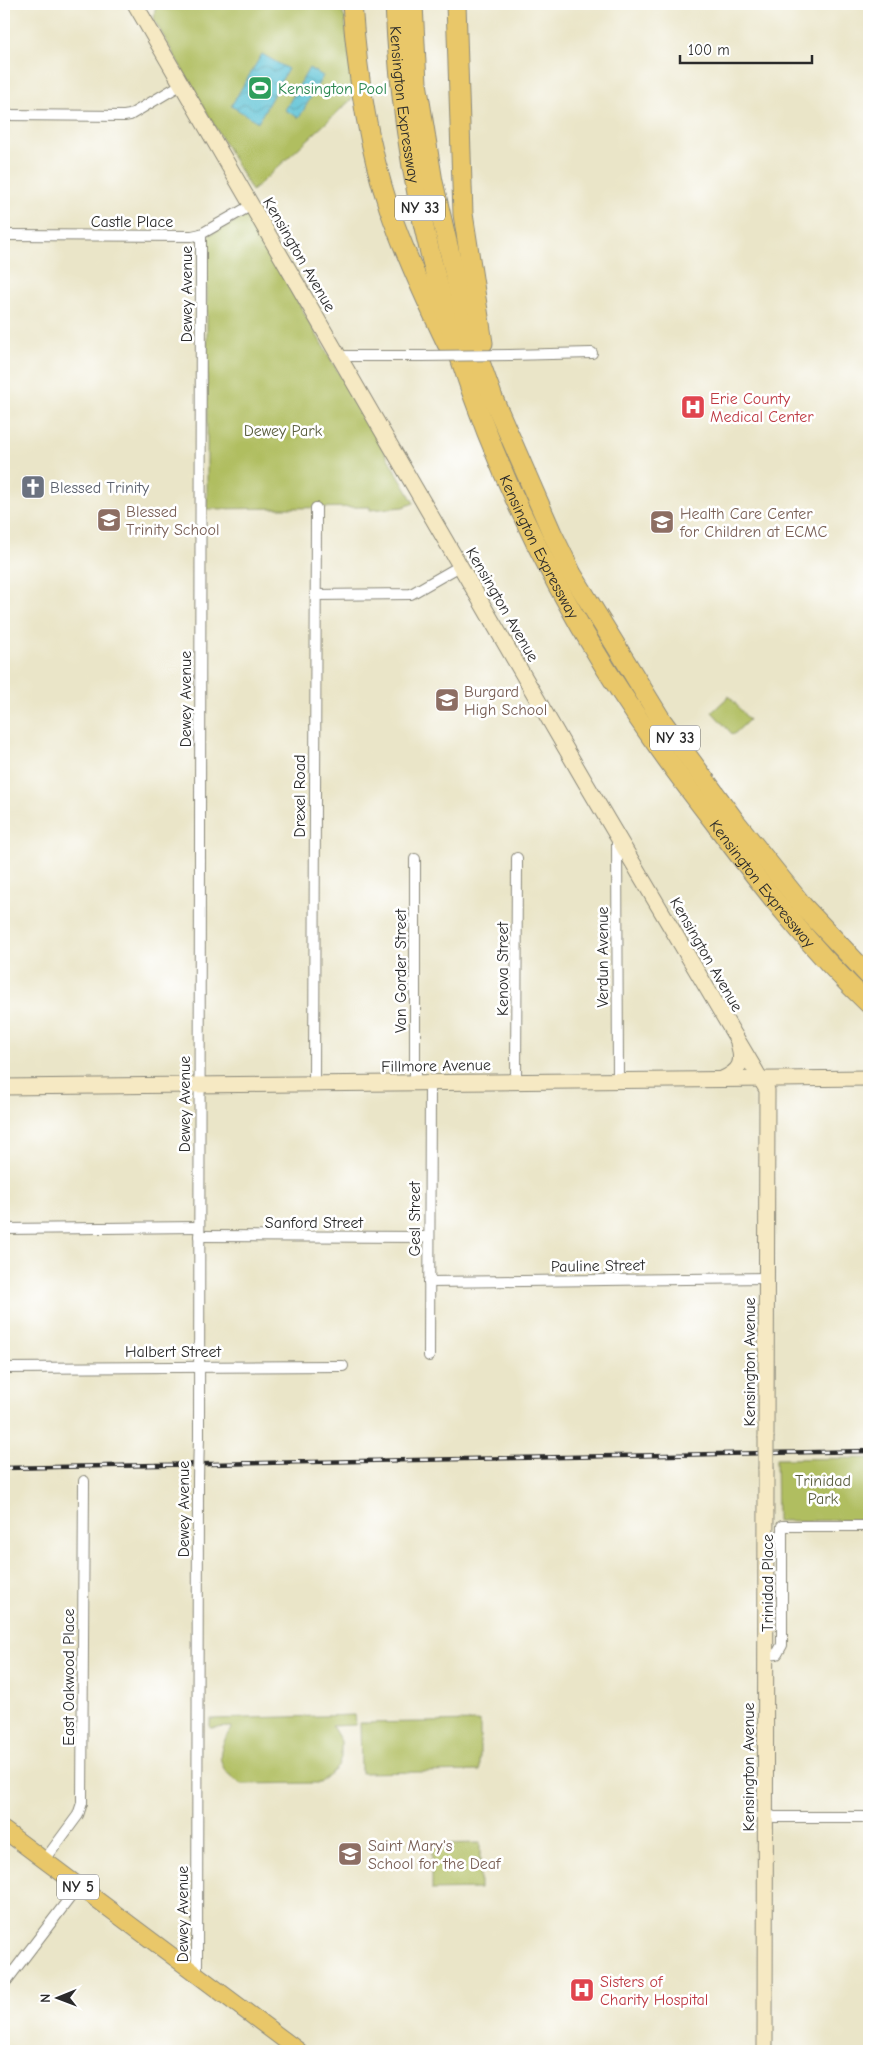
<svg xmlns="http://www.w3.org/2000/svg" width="873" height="2055" font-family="'Comic Neue',sans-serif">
  <defs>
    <pattern id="water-waves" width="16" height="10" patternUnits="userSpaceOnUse" patternTransform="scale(1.25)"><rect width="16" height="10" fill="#57c0d3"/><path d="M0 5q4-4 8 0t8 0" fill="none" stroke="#489cab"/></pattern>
  </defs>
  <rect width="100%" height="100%" fill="#fff"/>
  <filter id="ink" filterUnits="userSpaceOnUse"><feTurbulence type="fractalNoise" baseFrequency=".02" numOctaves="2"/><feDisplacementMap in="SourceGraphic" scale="10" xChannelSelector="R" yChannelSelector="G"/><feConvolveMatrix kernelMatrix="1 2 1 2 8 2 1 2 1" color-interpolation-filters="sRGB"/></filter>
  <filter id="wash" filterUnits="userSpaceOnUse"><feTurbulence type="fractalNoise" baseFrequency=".0096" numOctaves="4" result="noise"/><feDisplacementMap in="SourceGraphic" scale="20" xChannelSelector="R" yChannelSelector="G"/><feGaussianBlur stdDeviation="1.12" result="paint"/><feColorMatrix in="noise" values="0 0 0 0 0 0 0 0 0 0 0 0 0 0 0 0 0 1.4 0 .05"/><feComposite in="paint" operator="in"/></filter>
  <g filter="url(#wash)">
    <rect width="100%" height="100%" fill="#eae5c8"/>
    <g fill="#b0be60" stroke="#6e7446">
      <polygon points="162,4 334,4 340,8 345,18 354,97 252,191 154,20 155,9"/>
      <polygon points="246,216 251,221 414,503 403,507 370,510 370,507 207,509 207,240 209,235"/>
      <polygon points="729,696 749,720 733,735 712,712"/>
      <polygon points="869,1458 869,1520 777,1521 776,1459"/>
      <path d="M355 1715 356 1725 332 1726 341 1741V1757L338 1767 320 1783 242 1784C214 1768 216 1752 232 1727L210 1728V1719Z"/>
      <polygon points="480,1721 480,1771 361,1773 360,1723"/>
      <polygon points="480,1843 480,1889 432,1890 432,1844"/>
    </g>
    <g fill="url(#water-waves)" stroke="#41767f">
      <polygon points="262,54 288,69 258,122 231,106"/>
      <polygon points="309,68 323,76 299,118 285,110"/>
    </g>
  </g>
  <g filter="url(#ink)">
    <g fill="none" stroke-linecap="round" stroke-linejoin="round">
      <defs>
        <g id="street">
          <polyline points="4,115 124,116 130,115 182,84"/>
          <polyline points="4,235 192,236 201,234 252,205"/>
          <polyline points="510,355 592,353"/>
          <polyline points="340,356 422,356"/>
          <polyline points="315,595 411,594 460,566"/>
          <polyline points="617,839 618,1080"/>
          <polyline points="415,859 415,1082"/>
          <polyline points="516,1081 517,858"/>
          <polyline points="314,1084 316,508"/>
          <polyline points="4,1229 199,1227"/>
          <polyline points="199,1236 429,1237"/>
          <polyline points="429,1282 768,1278"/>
          <polyline points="429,1356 430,1082"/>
          <polyline points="4,1368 343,1366"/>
          <polyline points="199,1436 201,234"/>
          <polyline points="765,1655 777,1654 782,1645 782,1526 869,1526"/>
          <polyline points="765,1813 774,1817 869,1817"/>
          <polyline points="44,1861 78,1815 82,1803 84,1481"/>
          <polyline points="197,1975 198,1479"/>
          <polyline points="4,1984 78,1887"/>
        </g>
        <g id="secondary">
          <polyline points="135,4 584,780 767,1090 766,1437"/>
          <path d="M722 1079C740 1071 744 1063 738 1043"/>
          <polyline points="4,1087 869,1078"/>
          <polyline points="765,2051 766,1469"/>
        </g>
        <polyline id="primary" points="4,1830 299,2051"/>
        <g id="highway">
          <path d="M352 4C357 73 367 143 389 208 405 255 426 300 447 344"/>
          <path id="s1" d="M395 4C404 239 482 470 606 669 639 722 676 773 714 822 762 886 811 949 869 1004"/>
          <polyline points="413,4 417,83 433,182 467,326 493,398 552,533 572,574 662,721 735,821 803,906 869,976"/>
          <polyline points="456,4 463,214 483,343"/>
        </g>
      </defs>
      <use href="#street" stroke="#8a887a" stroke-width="12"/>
      <use href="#secondary" stroke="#8a887a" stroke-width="17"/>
      <use href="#primary" stroke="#8a887a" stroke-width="18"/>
      <use href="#highway" stroke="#8a887a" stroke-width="21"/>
      <use href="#street" stroke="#fff" stroke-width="10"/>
      <use href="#secondary" stroke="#f6e9c3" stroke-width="15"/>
      <use href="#primary" stroke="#e9c769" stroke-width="16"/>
      <use href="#highway" stroke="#e9c769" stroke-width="19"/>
      <defs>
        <polyline id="rail" points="4,1468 869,1451"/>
      </defs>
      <use href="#rail" stroke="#2b2b2b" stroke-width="4.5"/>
      <use href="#rail" stroke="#fff" stroke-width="2.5" stroke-dasharray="8" stroke-linecap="butt"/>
      <defs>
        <g id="street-bridge">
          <polyline points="422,356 510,355"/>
          <polyline points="198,1479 199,1436"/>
        </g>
        <polyline id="secondary-bridge" points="766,1469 766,1437"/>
      </defs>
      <use href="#street-bridge" stroke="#8a887a" stroke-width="12" stroke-linecap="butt"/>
      <use href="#secondary-bridge" stroke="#8a887a" stroke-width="17" stroke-linecap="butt"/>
      <use href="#street-bridge" stroke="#fff" stroke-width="10"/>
      <use href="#secondary-bridge" stroke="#f6e9c3" stroke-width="15"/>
    </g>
  </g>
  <defs>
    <symbol id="stadium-square" viewBox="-11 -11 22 22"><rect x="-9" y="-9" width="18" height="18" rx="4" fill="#2e9e5b" stroke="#fff"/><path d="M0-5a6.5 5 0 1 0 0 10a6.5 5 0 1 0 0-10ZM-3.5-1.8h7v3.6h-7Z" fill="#fff"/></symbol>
    <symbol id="hospital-square" viewBox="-11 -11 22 22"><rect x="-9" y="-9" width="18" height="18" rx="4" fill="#e0444e" stroke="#fff"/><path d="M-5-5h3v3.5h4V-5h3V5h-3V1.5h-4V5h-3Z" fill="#fff"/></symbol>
    <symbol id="church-square" viewBox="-11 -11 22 22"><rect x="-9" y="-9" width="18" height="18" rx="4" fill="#6b7280" stroke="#fff"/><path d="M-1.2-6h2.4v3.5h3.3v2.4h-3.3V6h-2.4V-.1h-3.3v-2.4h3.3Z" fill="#fff"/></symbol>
    <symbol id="school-square" viewBox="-11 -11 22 22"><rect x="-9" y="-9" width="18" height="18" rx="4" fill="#8d6e63" stroke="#fff"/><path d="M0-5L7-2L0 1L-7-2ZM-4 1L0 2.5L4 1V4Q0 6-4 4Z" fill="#fff"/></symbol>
  </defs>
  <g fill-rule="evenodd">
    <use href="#stadium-square" x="246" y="74" width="28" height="28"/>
    <use href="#hospital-square" x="679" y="393" width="28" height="28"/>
    <use href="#church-square" x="19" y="473" width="28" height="28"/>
    <use href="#school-square" x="95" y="506" width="28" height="28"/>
    <use href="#school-square" x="648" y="508" width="28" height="28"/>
    <use href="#school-square" x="433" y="686" width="28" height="28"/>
    <use href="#school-square" x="336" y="1840" width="28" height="28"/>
    <use href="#hospital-square" x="568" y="1976" width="28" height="28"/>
  </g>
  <g text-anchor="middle" stroke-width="5" stroke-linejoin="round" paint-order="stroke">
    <g fill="#fff" stroke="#6b6b6b" stroke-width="1">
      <rect x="395" y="195.5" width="50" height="25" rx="4"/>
      <rect x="650" y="725.5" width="50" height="25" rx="4"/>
      <rect x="57" y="1874.5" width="42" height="25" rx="4"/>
    </g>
    <g font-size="15" font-weight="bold" fill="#2b2b2b">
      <text x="420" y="213">NY 33</text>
      <text x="675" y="743">NY 33</text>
      <text x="78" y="1892">NY 5</text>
    </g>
    <g font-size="16" fill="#27864d" stroke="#fff" text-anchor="start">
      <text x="278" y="94">Kensington Pool</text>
    </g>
    <g font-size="16" fill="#2b2b2b" stroke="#fff">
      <text dy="6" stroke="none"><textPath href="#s1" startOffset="101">Kensington Expressway</textPath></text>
      <text x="132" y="227">Castle Place</text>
      <text transform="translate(300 254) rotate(60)" y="6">Kensington Avenue</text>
      <text transform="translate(186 294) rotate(-90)" y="6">Dewey Avenue</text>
      <text dy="6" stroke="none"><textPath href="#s1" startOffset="566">Kensington Expressway</textPath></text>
      <text transform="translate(503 604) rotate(60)" y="6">Kensington Avenue</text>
      <text transform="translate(185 699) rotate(-90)" y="6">Dewey Avenue</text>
      <text transform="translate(299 796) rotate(-90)" y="6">Drexel Road</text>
      <text dy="6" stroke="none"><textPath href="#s1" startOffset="971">Kensington Expressway</textPath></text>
      <text transform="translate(707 954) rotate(60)" y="6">Kensington Avenue</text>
      <text transform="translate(602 957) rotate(-90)" y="6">Verdun Avenue</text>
      <text transform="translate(502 969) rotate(-90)" y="6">Kenova Street</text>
      <text transform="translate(400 971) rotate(-90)" y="6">Van Gorder Street</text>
      <text transform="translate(436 1065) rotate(-1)" y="6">Fillmore Avenue</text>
      <text transform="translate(184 1104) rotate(-90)" y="6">Dewey Avenue</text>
      <text transform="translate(414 1219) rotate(-90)" y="6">Gesl Street</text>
      <text x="314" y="1228">Sanford Street</text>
      <text transform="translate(598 1265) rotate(-1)" y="6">Pauline Street</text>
      <text x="173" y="1357">Halbert Street</text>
      <text transform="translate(749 1362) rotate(-90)" y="6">Kensington Avenue</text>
      <text transform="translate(183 1509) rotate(-90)" y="6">Dewey Avenue</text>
      <text transform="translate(767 1583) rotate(-90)" y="6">Trinidad Place</text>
      <text transform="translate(68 1677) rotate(-90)" y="6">East Oakwood Place</text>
      <text transform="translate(748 1767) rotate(-90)" y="6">Kensington Avenue</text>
      <text transform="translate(182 1914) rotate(-90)" y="6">Dewey Avenue</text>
    </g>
    <g font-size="16" fill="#be3a42" stroke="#fff" text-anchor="start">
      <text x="710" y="404">Erie County<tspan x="710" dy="18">Medical Center</tspan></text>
      <text x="600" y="1987">Sisters of<tspan x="600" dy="18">Charity Hospital</tspan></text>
    </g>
    <g font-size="16" fill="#5a5e3e" stroke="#fff">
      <text x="283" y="436">Dewey Park</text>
      <text x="823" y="1486">Trinidad<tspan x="823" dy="18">Park</tspan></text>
    </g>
    <g font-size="16" fill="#5b616d" stroke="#fff" text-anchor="start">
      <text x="50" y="493">Blessed Trinity</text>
    </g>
    <g font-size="16" fill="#785e54" stroke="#fff" text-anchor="start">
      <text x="126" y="517">Blessed<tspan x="126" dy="18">Trinity School</tspan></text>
      <text x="680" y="519">Health Care Center<tspan x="680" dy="18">for Children at ECMC</tspan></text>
      <text x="464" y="697">Burgard<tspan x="464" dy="18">High School</tspan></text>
      <text x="368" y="1851">Saint Mary's<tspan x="368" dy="18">School for the Deaf</tspan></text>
    </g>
  </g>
  <rect width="873" height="2055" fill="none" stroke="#fff" stroke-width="20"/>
  <g transform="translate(58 1998) rotate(269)" stroke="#ffffff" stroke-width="4" paint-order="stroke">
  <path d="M0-4L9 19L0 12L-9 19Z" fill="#2b2b2b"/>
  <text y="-8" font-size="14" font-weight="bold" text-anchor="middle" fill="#2b2b2b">N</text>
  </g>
  <path d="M680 55v8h132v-8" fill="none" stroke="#2b2b2b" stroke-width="2.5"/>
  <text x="688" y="55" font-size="15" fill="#2b2b2b" stroke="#ffffff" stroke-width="4" paint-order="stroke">100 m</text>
</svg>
